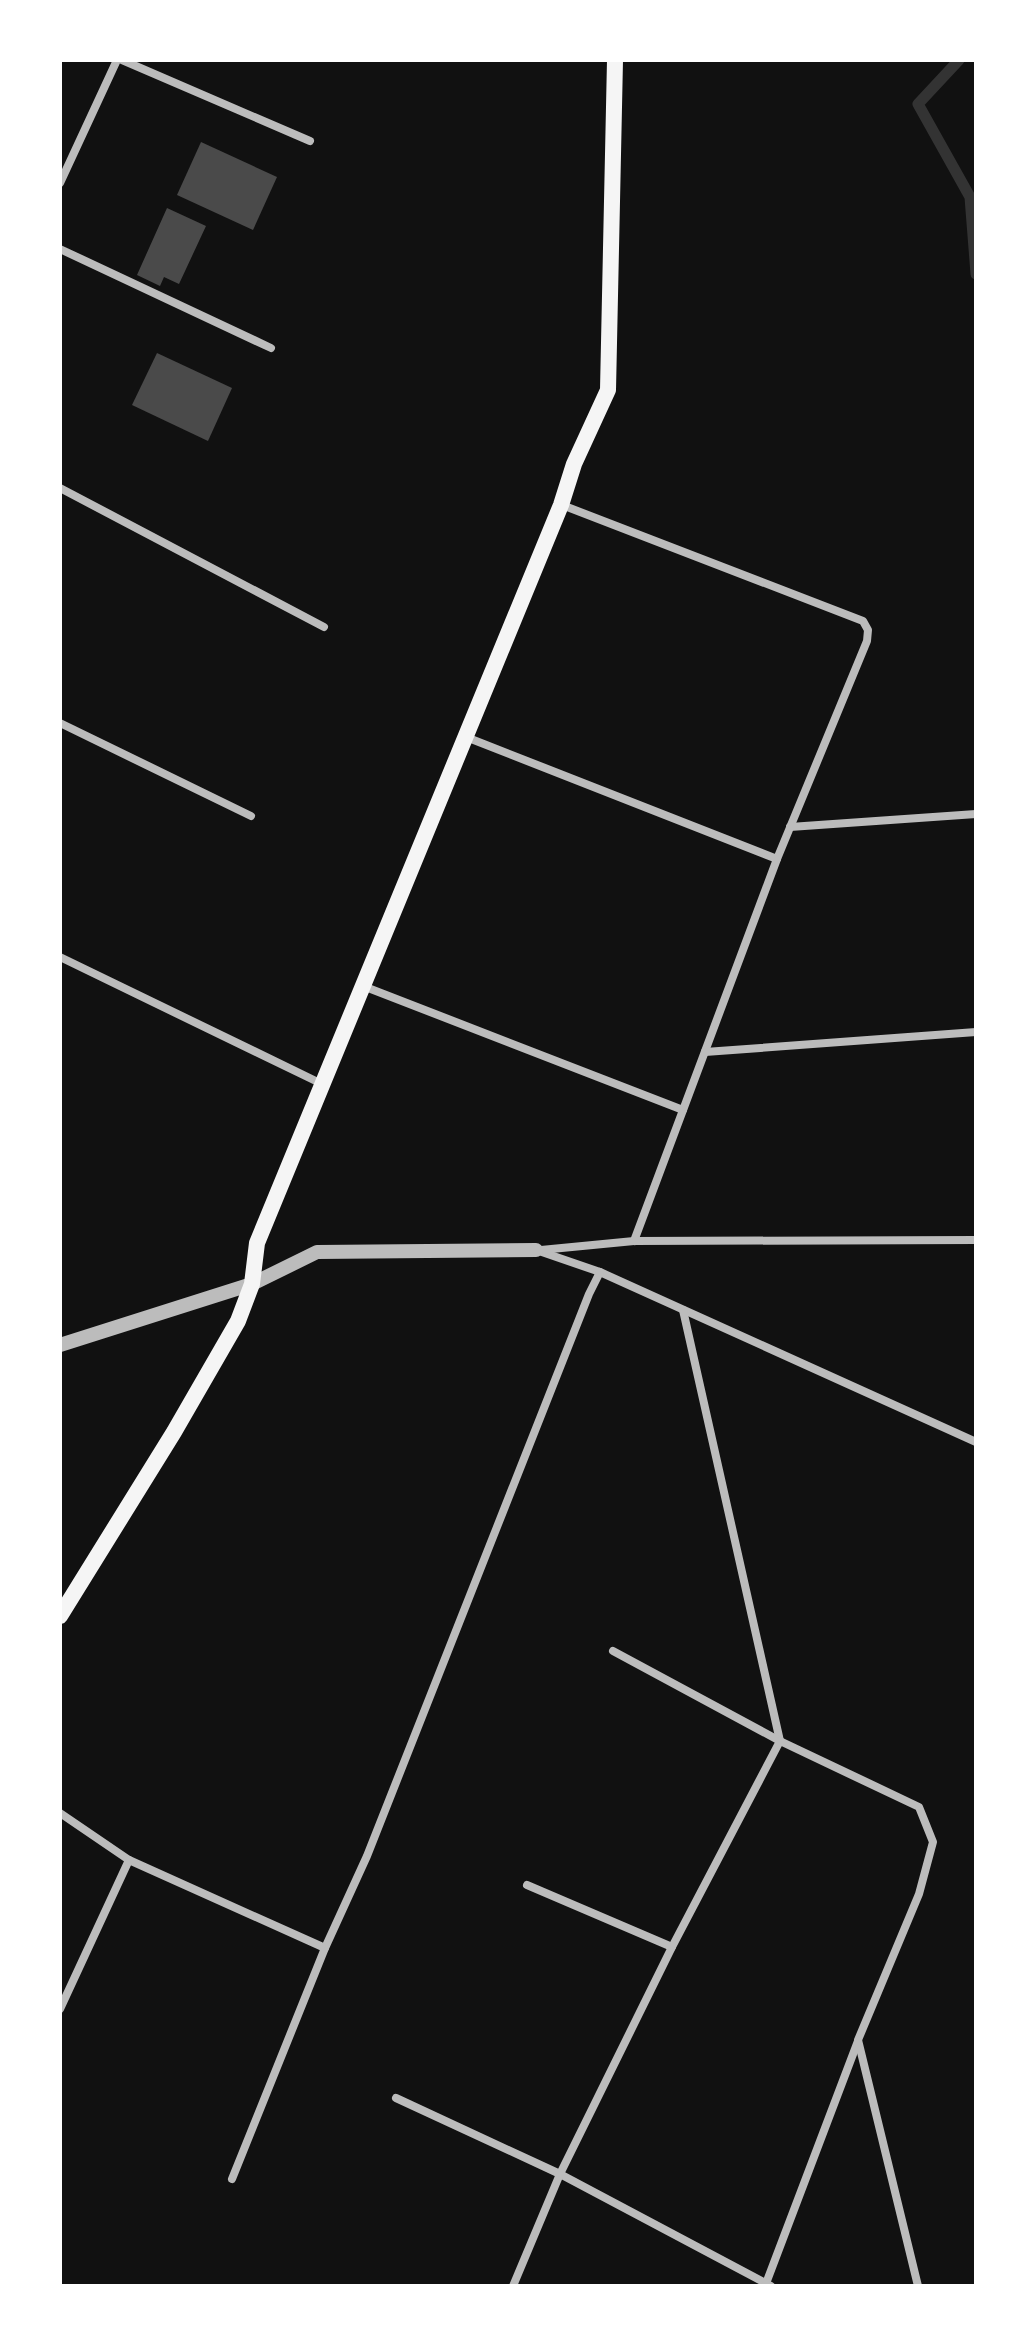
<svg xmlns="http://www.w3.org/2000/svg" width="1036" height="2346" font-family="'Archivo Narrow',sans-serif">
  <rect width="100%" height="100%" fill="#111"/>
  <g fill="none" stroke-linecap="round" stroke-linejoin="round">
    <polyline stroke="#333" stroke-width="11" points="959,60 918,104 970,197 976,274"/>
  </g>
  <g fill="#4a4a4a">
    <polygon points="201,142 277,177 253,230 177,195"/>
    <polygon points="167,208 206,226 179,284 164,277 160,286 137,275"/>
    <polygon points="157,353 232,388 208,441 132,405"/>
  </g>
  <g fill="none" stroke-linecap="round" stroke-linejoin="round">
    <g stroke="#bcbcbc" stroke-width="8">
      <polyline points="122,60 310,141"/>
      <polyline points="60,183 117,60"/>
      <polyline points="60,249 271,348"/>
      <polyline points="60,488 324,627"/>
      <polyline points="562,505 863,621 868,630 867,641 777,859"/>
      <polyline points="60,723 251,816"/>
      <polyline points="466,737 777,859 634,1241"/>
      <polyline points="790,827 976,814"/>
      <polyline points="60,957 322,1084"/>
      <polyline points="363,986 683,1110"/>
      <polyline points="705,1052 976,1032"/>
      <polyline points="536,1250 600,1272 976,1442"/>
      <polyline points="541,1250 634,1241 976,1240"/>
      <polyline points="683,1310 780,1741"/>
      <polyline points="613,1651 780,1741"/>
      <polyline points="60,1813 129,1860 325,1948 367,1856 589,1294 600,1272"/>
      <polyline points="527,1885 672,1947"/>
      <polyline points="60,2009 129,1860"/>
      <polyline points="396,2098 560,2174 771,2286"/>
      <polyline points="232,2179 325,1948"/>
      <polyline points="513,2286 560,2174 672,1947 780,1741 919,1807 933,1842 919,1894 858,2040 918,2286"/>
      <polyline points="765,2286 858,2041"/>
    </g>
    <polyline stroke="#bcbcbc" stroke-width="14" points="60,1345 252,1284 317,1252 536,1250"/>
    <polyline stroke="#f5f5f5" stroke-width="16" points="60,1616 174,1432 238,1321 252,1284 257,1243 561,505 574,464 608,390 615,60"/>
  </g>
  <rect width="1036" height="2346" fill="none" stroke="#ffffff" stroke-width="124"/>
</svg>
